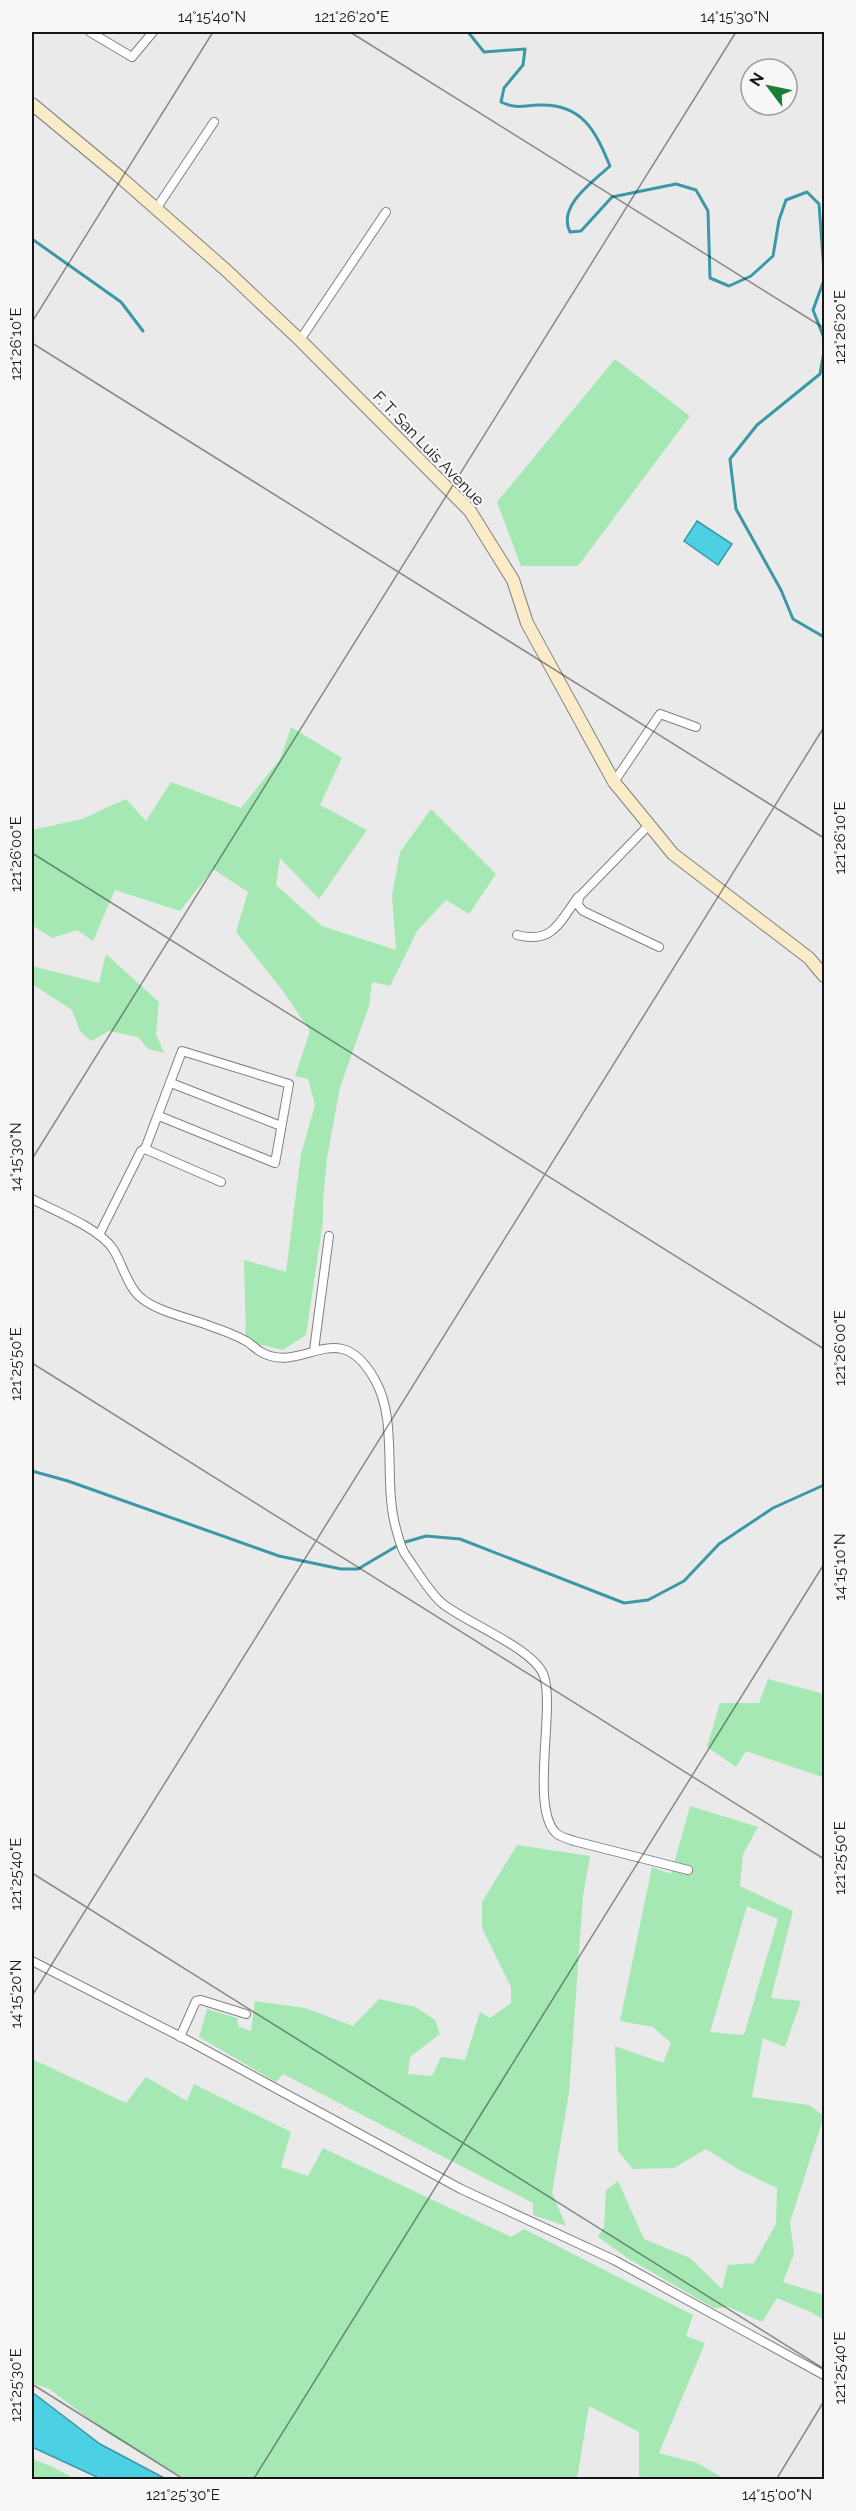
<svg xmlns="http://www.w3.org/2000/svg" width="856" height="2511" font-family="Raleway,sans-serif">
  <rect width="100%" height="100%" fill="#eaeaeb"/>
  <g fill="#a5e8b3" fill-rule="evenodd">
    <polygon points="615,359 690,416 578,566 521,566 497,502"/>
    <polygon points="291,727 342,758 320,805 367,830 319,899 280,858 276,885 322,926 396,950 392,896 400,852 431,809 496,874 469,914 446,900 417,931 390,986 372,982 369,1006 340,1087 327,1158 323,1201 323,1221 306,1335 283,1350 246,1341 244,1260 286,1272 301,1154 315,1105 308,1079 295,1076 310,1031 283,991 236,932 248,892 213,869 180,911 115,890 93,941 77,930 52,938 32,925 32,830 82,819 126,799 146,821 171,782 241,808 280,759"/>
    <polygon points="106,954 159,1002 156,1034 164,1053 148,1049 138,1037 109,1031 91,1041 80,1031 72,1010 32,984 32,966 99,983"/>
    <polygon points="768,1679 824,1694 824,1770 822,1777 746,1751 736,1767 707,1747 720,1703 759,1703"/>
    <path d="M690 1806 758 1827 743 1854 740 1886 793 1911 771 1998 801 2001 785 2047 763 2038 752 2097 809 2105 824 2116 790 2222 794 2254 783 2282 824 2295V2320L811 2312 777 2298 762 2322 729 2307 714 2308 629 2259 598 2237 604 2227 606 2190 618 2181 644 2239 690 2258 722 2289 728 2265 754 2263 776 2224 777 2188 741 2171 706 2149 674 2168 633 2169 618 2151 615 2046 663 2063 671 2043 653 2027 620 2021 652 1867 671 1874ZM747 1906 778 1919 744 2035 710 2032Z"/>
    <polygon points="517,1845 590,1856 583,1896 569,2093 552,2193 566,2226 533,2215 533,2203 283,2074 276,2082 199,2037 207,2009 237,2018 239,2027 251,2031 255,2001 305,2008 353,2026 379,1999 415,2007 435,2020 440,2034 410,2057 408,2074 432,2076 441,2057 465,2060 480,2012 490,2018 511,2003 511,1987 482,1928 482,1902"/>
    <polygon points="32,2059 126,2103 146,2077 187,2101 194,2084 291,2132 281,2167 308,2176 323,2148 511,2237 524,2229 693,2315 686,2336 705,2343 659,2453 697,2463 725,2479 646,2479 639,2476 639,2432 589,2406 577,2479 186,2479 111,2435 49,2389 32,2383"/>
    <polygon points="32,2459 53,2467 75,2479 32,2479"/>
  </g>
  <g fill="#4cd0e4" stroke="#3c98a6" stroke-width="1.5">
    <polygon points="697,521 732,544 718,565 684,541"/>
    <polygon points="32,2392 100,2444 166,2479 101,2479 32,2447"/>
  </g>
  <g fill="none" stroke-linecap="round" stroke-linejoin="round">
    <g stroke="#3c98a6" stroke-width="3">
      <path d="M468 32 484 52 525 49 523 65 504 88 501 102C516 109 522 106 538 105 582 103 595 130 610 166 593 182 557 206 570 232L581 231 612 197 676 184 696 190 708 211 710 278 729 286 751 276 773 256 779 220 786 200 807 192 819 204 824 271"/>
      <polyline points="32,239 121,302 143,331"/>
      <polyline points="824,280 813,310 824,338"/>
      <polyline points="824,352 820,374 757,425 730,459 736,509 781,590 793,619 824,637"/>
      <polyline points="32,1471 68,1481 279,1556 341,1569 358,1569 402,1543 426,1536 460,1539 624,1603 648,1600 684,1581 719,1544 773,1508 824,1485"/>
    </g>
    <defs>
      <g id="minor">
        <polyline points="90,32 132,57 153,32"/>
        <polyline points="156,209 214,122"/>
        <polyline points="300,340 386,212"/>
        <polyline points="614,782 660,714 696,727"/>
        <polyline points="648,826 579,897 578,905 583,911 659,947"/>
        <path d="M517 935C553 944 559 923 578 897"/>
        <polyline points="171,1083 281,1126"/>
        <polyline points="145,1149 182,1051 289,1084 275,1163 159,1116"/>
        <path d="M32 1199C55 1211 99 1228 113 1249 122 1263 127 1285 139 1296 154 1311 190 1318 210 1326 222 1330 235 1335 246 1341 251 1344 256 1349 261 1352 303 1376 338 1313 375 1380 399 1422 382 1484 397 1532 399 1539 401 1548 405 1554 415 1568 430 1594 443 1604 467 1623 535 1649 544 1676 555 1710 530 1808 556 1833 560 1837 569 1839 574 1841L688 1870"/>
        <polyline points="99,1235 141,1151 145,1149 221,1182"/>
        <polyline points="314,1350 329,1236"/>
        <polyline points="32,1961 187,2040 461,2189 614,2260 824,2375"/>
        <polyline points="180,2037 196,2001 201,2000 246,2014"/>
      </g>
      <polyline id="secondary" points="32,104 120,177 227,271 300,340 470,511 513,580 527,623 614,782 673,854 809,958 824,976"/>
    </defs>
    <use href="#minor" stroke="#808081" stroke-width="10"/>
    <use href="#secondary" stroke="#808081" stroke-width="14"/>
    <use href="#minor" stroke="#fff" stroke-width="8"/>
    <use href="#secondary" stroke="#faecc8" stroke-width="12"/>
  </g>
  <path fill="none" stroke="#151515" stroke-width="1.5" stroke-opacity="0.45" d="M350 32 824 328M32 322 213 32M32 343 824 838M32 853 824 1349M32 1159 736 32M32 1363 824 1859M32 1873 824 2369M32 1996 824 727M32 2384 185 2480M253 2480 824 1564M776 2480 824 2401"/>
  <g text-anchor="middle" stroke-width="4.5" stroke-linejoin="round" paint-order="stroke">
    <g font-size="16" fill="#151515" stroke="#f7f7f8">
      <text transform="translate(429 448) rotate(46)" y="6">F. T. San Luis Avenue</text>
    </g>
  </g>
  <rect width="856" height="2511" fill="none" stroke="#f7f7f8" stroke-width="66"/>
  <g transform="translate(769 87) rotate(302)"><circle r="28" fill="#f7f7f8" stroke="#9d9d9d" stroke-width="1.5"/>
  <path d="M0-4.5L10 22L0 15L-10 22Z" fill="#197f33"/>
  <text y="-9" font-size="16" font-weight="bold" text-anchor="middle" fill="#151515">N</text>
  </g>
  <rect x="33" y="33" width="790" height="2445" fill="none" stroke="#151515" stroke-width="2"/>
  <g font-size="15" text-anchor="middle" fill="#151515">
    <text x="212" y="22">14°15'40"N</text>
    <text x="352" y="22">121°26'20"E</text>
    <text x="735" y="22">14°15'30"N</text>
    <text transform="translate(840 327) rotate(-90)" y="5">121°26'20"E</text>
    <text transform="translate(16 344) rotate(-90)" y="5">121°26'10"E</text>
    <text transform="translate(840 838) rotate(-90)" y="5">121°26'10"E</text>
    <text transform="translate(16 854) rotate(-90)" y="5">121°26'00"E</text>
    <text transform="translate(16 1157) rotate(-90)" y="5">14°15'30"N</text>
    <text transform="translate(840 1348) rotate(-90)" y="5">121°26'00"E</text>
    <text transform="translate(16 1364) rotate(-90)" y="5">121°25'50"E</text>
    <text transform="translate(840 1567) rotate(-90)" y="5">14°15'10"N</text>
    <text transform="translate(840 1858) rotate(-90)" y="5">121°25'50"E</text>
    <text transform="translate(16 1874) rotate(-90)" y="5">121°25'40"E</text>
    <text transform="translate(16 1994) rotate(-90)" y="5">14°15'20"N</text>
    <text transform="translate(840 2368) rotate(-90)" y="5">121°25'40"E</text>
    <text transform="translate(16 2385) rotate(-90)" y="5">121°25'30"E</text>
    <text x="183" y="2500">121°25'30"E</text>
    <text x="777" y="2500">14°15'00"N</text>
  </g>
</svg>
